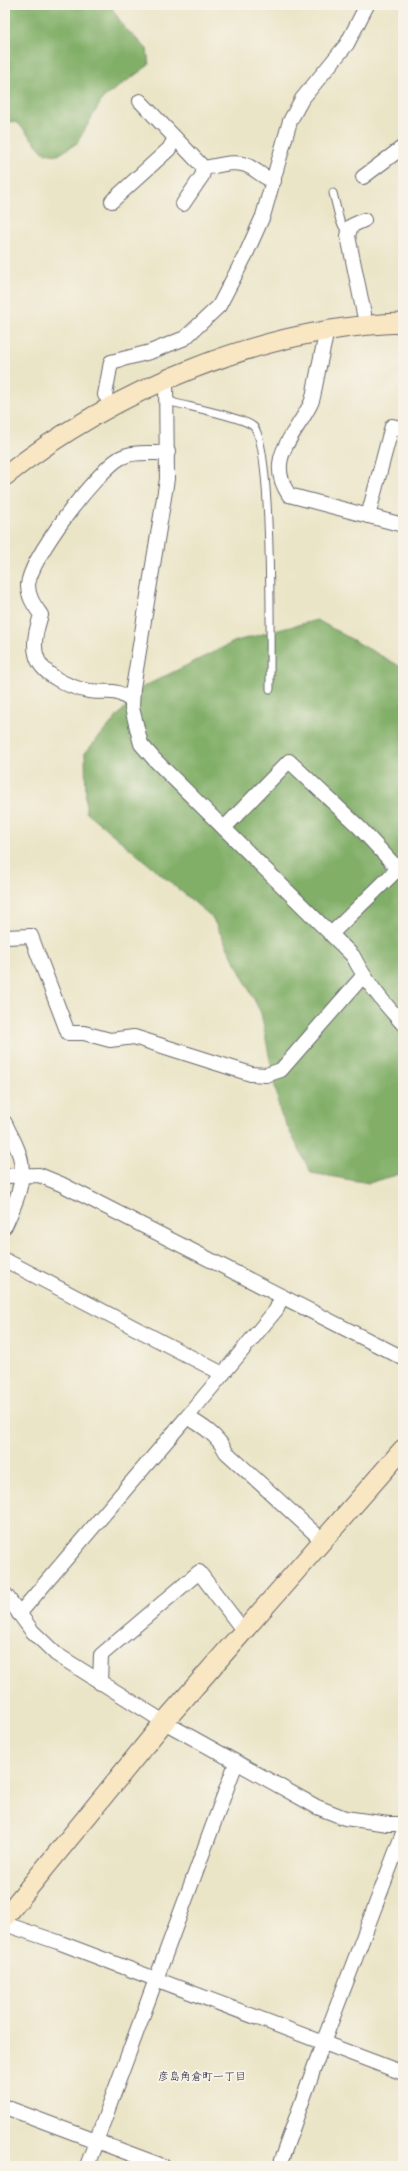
<svg xmlns="http://www.w3.org/2000/svg" width="408" height="2171" font-family="Pangolin,'Klee One',sans-serif">
  <rect width="100%" height="100%" fill="#f7f3e8"/>
  <filter id="ink" filterUnits="userSpaceOnUse"><feTurbulence type="fractalNoise" baseFrequency=".025" numOctaves="2"/><feDisplacementMap in="SourceGraphic" scale="8" xChannelSelector="R" yChannelSelector="G"/><feConvolveMatrix kernelMatrix="1 2 1 2 8 2 1 2 1" color-interpolation-filters="sRGB"/></filter>
  <filter id="wash" filterUnits="userSpaceOnUse"><feTurbulence type="fractalNoise" baseFrequency=".012" numOctaves="4" result="noise"/><feDisplacementMap in="SourceGraphic" scale="16" xChannelSelector="R" yChannelSelector="G"/><feGaussianBlur stdDeviation="0.9" result="paint"/><feColorMatrix in="noise" values="0 0 0 0 0 0 0 0 0 0 0 0 0 0 0 0 0 1.4 0 .05"/><feComposite in="paint" operator="in"/></filter>
  <g filter="url(#wash)">
    <rect width="100%" height="100%" fill="#ebe5c8"/>
    <g fill="#81af68" stroke="#526852">
      <polygon points="5,5 110,5 124,27 147,49 149,65 103,98 77,143 58,155 44,153 18,123 5,120"/>
      <polygon points="317,620 403,668 403,1173 369,1183 311,1173 280,1112 261,1013 212,917 86,812 85,753 143,687 236,641"/>
    </g>
  </g>
  <g filter="url(#ink)">
    <g fill="none" stroke-linecap="round" stroke-linejoin="round">
      <defs>
        <g id="lane">
          <polyline points="333,193 340,221 347,234"/>
          <path d="M167 399 175 403C190 407 246 418 254 427 273 449 270 649 270 689"/>
        </g>
        <g id="street">
          <path d="M140 101 204 168C217 166 237 159 250 167 259 172 264 178 274 181"/>
          <polyline points="363,177 403,147"/>
          <polyline points="112,201 169,149 175,138"/>
          <polyline points="183,204 202,176 204,168"/>
          <polyline points="364,314 348,236 351,226 364,220"/>
          <path d="M327 331C323 348 319 365 316 382 314 389 314 397 311 403 296 435 264 458 289 495L403 525"/>
          <path d="M166 379 167 479 133 688 132 708 141 744 154 759 353 956C366 982 383 1002 403 1024"/>
          <polyline points="105,395 111,362 150,352 185,338 219,306 246,254 263,216 290,121 302,99 347,44 367,5"/>
          <polyline points="368,516 392,426 403,429"/>
          <path d="M132 701C113 687 111 694 89 691 71 688 40 675 36 654 33 641 37 628 41 615 34 605 28 597 28 585 30 558 96 472 120 458 134 450 152 455 168 452"/>
          <polyline points="224,828 289,761 360,828 398,869"/>
          <polyline points="332,933 403,864"/>
          <polyline points="5,937 31,936 68,1033 84,1033 110,1040 134,1037 251,1074 266,1075 281,1070 363,976"/>
          <path d="M5 1123C10 1135 19 1148 21 1161 25 1184 14 1206 5 1226"/>
          <polyline points="5,1176 39,1175 61,1184 403,1358"/>
          <polyline points="5,1260 223,1374"/>
          <polyline points="187,1417 276,1310 282,1296"/>
          <polyline points="5,1594 32,1631 56,1654 164,1722 317,1807 345,1818 388,1824 403,1824"/>
          <path d="M19 1614 187 1417C203 1426 218 1436 226 1452L322 1540"/>
          <polyline points="100,1683 101,1655 199,1572 243,1630"/>
          <polyline points="5,1924 58,1942 403,2073"/>
          <polyline points="5,2107 163,2166"/>
          <polyline points="87,2166 236,1763"/>
          <polyline points="279,2166 323,2043 403,1833"/>
        </g>
        <g id="secondary">
          <path d="M5 476C114 390 263 327 403 323"/>
          <polyline points="5,1917 164,1722 403,1449"/>
        </g>
      </defs>
      <use href="#lane" stroke="#68666c" stroke-width="9"/>
      <use href="#street" stroke="#68666c" stroke-width="16"/>
      <use href="#secondary" stroke="#68666c" stroke-width="21"/>
      <use href="#lane" stroke="#fff" stroke-width="7"/>
      <use href="#street" stroke="#fff" stroke-width="14"/>
      <use href="#secondary" stroke="#f9e7c3" stroke-width="19"/>
    </g>
  </g>
  <g text-anchor="middle" stroke-width="4" stroke-linejoin="round" paint-order="stroke">
    <g font-size="11" fill="#22223b" stroke="#f7f3e8">
      <text x="202" y="2080">彦島角倉町一丁目</text>
    </g>
  </g>
  <rect width="408" height="2171" fill="none" stroke="#f7f3e8" stroke-width="20"/>
</svg>
